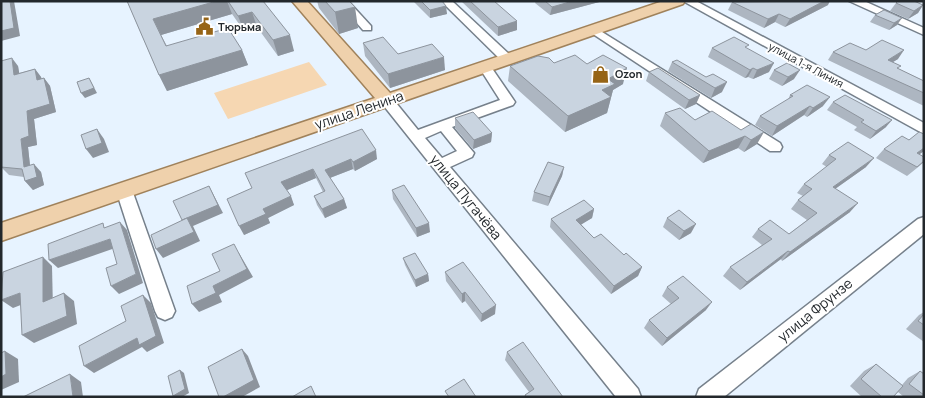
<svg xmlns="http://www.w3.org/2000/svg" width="925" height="398" font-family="Manrope,sans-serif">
  <rect width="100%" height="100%" fill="#e7f3ff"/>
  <polygon fill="#f6d7b2" points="309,62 327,85 228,119 214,93"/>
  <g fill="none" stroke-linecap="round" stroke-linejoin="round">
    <defs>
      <g id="minor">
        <polygon points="337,1 348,1 371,26 371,30 363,30"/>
        <polygon points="441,1 452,1 511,56 513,59 511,62 503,62"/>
        <polygon points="683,1 696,1 924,123 924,134"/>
        <polygon points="849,1 864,1 924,28 924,35"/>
        <polygon points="594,27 780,143 782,147 780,151 770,151 590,32 590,28"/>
        <path d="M485 63 489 64 515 102 513 105 452 127 474 153 472 157 450 167 638 389 641 397H616L380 101 382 98H392L418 130 500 100 479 67ZM441 131 457 151 442 158 425 138Z"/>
        <polygon points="124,184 130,186 132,190 175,311 172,317 165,320 158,317 155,311 116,190 118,186"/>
        <polygon points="924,217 924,234 724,397 696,397 699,389 918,219"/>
      </g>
      <polygon id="major" points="292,1 307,1 390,93 663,1 685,1 683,4 1,241 1,223 375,98"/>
    </defs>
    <use href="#minor" stroke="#76808b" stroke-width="3"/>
    <use href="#major" stroke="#a0825b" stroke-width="3"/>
    <use href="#minor" fill="#fff" fill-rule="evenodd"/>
    <use href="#major" fill="#efd1ac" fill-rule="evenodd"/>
  </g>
  <g fill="#adb6c1">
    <polygon points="127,1 263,1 294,51 278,56 257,27 244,31 232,14 161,35 167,46 242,50 248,65 167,91 159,75"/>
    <polygon points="317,1 349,1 358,28 339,34 319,8"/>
    <polygon points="413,1 442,1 447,14 430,18"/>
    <polygon points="461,1 494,1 517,30 498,36"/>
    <polygon points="536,1 603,1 550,15 535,3"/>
    <polygon points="732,2 828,5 785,27 775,22 764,28 728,10"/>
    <polygon points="896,3 923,5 918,13 908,19 890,11"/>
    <polygon points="884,10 897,25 889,30 870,22 875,15"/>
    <polygon points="363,43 398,54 445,70 390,88 365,56"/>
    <polygon points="712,48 748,49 769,72 753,79 748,77 745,78 708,57"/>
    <polygon points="866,50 898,59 892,62 899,69 924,81 924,106 828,60 833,52"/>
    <polygon points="1,61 18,66 19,73 35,69 41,77 42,79 44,78 50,86 56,112 34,119 37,145 28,147 30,165 41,172 44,185 33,190 25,181 24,177 9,175 1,167"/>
    <polygon points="672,62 722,92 711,98 668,71"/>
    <polygon points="554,63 587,64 623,84 613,90 607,113 565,132 508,81 510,66"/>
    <polygon points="774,70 794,79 782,86 769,79"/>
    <polygon points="649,72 700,95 696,104 685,109 646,81"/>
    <polygon points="790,95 823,106 807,117 804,115 772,136 755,125 760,116 788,100"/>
    <polygon points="833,102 886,127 870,139 854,130 857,127 827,110"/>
    <polygon points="665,113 741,130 757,144 744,152 738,148 703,163 660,126"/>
    <polygon points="455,118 492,133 491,142 473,149 455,128"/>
    <polygon points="362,129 377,159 355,171 353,169 330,178 344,199 347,208 325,218 317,205 314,196 323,192 316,178 287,190 294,205 268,218 270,223 244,235 252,188"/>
    <polygon points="924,134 924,151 919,154 924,157 924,162 917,168 907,176 876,158 884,149"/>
    <polygon points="829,155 866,167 835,189 850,212 782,261 781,259 740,290 723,276 730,267 762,245 752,237 758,229 789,234 807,220 791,209 798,200 803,196 797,193 804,184 827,167 822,164"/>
    <polygon points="564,167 562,176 548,206 532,201 534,192"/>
    <polygon points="392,190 430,232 417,237 393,199"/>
    <polygon points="594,209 592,218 581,224 594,238 624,255 642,267 638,276 611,294 550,227 551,219"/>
    <polygon points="667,218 691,233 679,240 663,227"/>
    <polygon points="403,258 428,274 429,281 416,287 405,265"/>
    <polygon points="445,272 495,314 481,322 465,301 462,303 446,281"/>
    <polygon points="667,287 706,310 662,346 644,328 649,320 671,304 662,296"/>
    <polygon points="924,312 924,342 906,329 919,315"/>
    <polygon points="507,352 563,397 525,397 525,395 529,392 505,360"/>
    <polygon points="876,364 902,385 908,378 920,371 924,374 924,397 904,397 898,392 893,397 862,397 850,386 864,371"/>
  </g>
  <g fill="#8d949d">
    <polygon points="10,1 14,1 20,36 1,41 1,31"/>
    <polygon points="217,1 227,1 232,14 161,35 153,19"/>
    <polygon points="573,1 603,1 550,15 552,7"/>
    <polygon points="824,1 830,1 828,5 785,27 790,19"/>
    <polygon points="923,5 918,13 908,19 914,11"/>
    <polygon points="446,6 447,14 430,18 430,10"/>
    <polygon points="355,7 358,28 339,34 335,12"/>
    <polygon points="252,12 257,27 244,31 238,16"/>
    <polygon points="779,14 775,22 764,28 768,19"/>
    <polygon points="902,18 897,25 889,30 894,23"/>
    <polygon points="517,21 517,30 498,36 498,27"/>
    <polygon points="290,35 294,51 278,56 273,40"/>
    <polygon points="242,50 248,65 167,91 159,75"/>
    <polygon points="904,50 898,59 882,69 888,60"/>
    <polygon points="444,57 445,70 390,88 388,74"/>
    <polygon points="12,58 18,66 21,83 14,75"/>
    <polygon points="774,63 769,72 753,79 757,70"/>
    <polygon points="627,68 623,84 613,90 607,113 565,132 568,116 608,79"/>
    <polygon points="753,68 748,77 745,78 750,70"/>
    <polygon points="35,69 41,77 43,88 37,80"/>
    <polygon points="800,70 794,79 782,86 788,77"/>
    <polygon points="44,78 50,86 56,112 34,119 37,145 28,147 31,175 24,167 21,139 27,111"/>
    <polygon points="89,78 97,93 85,98 81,93"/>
    <polygon points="727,82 722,92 711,98 715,88"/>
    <polygon points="700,95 696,104 685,109 689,100"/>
    <polygon points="830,97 823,106 807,117 813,108"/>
    <polygon points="810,106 804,115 772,136 777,126"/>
    <polygon points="892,120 886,127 870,139 876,131"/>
    <polygon points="97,129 104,139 109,152 93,158 86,149"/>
    <polygon points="764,132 757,144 744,152 751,140"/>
    <polygon points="492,133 491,142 473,149 474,140"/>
    <polygon points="745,136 738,148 703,163 709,151"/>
    <polygon points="924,148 924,151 908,163 917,153"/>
    <polygon points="376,150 377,159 355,171 353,162"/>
    <polygon points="874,158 866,167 825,196 833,187"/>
    <polygon points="351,159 353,169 327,179 325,170"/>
    <polygon points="34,164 41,172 44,185 33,190 25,181"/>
    <polygon points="564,167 562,176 548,206 550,197"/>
    <polygon points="313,169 316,178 285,191 281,182"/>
    <polygon points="209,186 223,213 193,226 200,241 163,258 156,249 188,229 182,220"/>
    <polygon points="291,196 294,205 268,218 270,223 244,235 239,226 263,209"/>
    <polygon points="344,199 347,208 325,218 322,209"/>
    <polygon points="858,203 850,212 782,261 790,252"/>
    <polygon points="594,209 592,218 574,229 576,220"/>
    <polygon points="120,222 127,230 143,283 119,294 111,286 136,274"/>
    <polygon points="429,223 430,232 417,237 416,228"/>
    <polygon points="696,224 691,233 679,240 684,231"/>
    <polygon points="110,239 118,247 58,268 49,260"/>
    <polygon points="788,251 781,259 740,290 747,282"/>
    <polygon points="239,253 253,277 219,295 222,302 199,312 192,304 213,286"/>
    <polygon points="43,257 52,266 53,310 43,302"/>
    <polygon points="642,267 638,276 611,294 614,286"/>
    <polygon points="428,274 429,281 416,287 415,280"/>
    <polygon points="465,292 465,301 462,303 462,294"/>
    <polygon points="20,293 31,301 13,308 1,300"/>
    <polygon points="64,293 74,301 77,324 34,343 22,335"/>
    <polygon points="143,295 151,303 164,343 147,352 142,347 94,373 84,366 137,338"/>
    <polygon points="712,302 706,310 662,346 667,338"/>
    <polygon points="496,305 495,314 481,322 482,314"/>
    <polygon points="242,349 248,356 260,387 242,397 223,397"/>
    <polygon points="5,351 18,359 19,382 1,390 1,377"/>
    <polygon points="180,370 184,373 189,393 182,397 174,397 173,396"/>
    <polygon points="70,374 81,382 83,397 73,397"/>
  </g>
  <g fill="#c9d4e0" stroke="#8d949d">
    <polygon points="1,1 10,1 14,28 1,31"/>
    <polygon points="127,1 217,1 153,19 166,46 228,28 242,50 159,75"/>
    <polygon points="228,1 263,1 290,35 273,40 252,12 238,16"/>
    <polygon points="325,1 349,1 355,7 335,12"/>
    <polygon points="421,1 442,1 446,6 430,10"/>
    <polygon points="470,1 494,1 517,21 498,27"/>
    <polygon points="545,1 573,1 552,7"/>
    <polygon points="824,1 790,19 779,14 768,19 732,2"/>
    <polygon points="898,1 914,1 923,5 914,11 896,3"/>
    <polygon points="884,10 902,18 894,23 875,15"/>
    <polygon points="383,37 398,54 432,44 444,57 388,74 363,43"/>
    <polygon points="734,37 749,45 745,47 774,63 757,70 753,68 750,70 712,48"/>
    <polygon points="882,40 904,50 888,60 901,66 897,68 924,81 924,93 833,52 850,43 866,50"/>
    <polygon points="575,55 587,64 603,55 627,68 608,79 615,84 602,90 611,97 568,116 510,66 538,56 549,58 554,63"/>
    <polygon points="12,58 14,75 35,69 37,80 44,78 50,104 27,111 29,136 21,139 24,167 34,164 37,177 25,181 22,169 1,167 1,61"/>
    <polygon points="677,60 706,77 713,74 727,82 715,88 672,62"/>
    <polygon points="787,63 800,70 788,77 774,70"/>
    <polygon points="658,68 700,95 689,100 649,72"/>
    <polygon points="89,78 94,88 81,93 77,82"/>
    <polygon points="807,85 830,97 813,108 810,106 777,126 760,116 793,96 790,95"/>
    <polygon points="845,95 892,120 876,131 861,122 864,120 833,102"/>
    <polygon points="680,108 695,120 712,111 741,130 751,124 764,132 751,140 745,136 709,151 665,113"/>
    <polygon points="473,112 492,133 474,140 455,118"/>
    <polygon points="97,129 102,143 86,149 81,135"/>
    <polygon points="362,129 376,150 353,162 351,159 325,170 344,199 322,209 314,196 325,191 313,169 281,182 291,196 263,209 266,214 239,226 227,199 252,188 245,173"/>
    <polygon points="919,132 924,134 924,148 917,153 924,157 924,161 917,167 884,149 902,136 909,140"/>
    <polygon points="848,142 874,158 833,187 858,203 790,252 788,251 747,282 730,267 772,239 758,229 770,220 789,234 817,213 798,200 812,189 804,184 836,159 829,155"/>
    <polygon points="548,162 564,167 550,197 534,192"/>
    <polygon points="404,185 429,223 416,228 392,190"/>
    <polygon points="209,186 218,205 182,220 173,201"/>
    <polygon points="584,200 594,209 576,220 594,238 601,234 624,255 626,253 642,267 614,286 551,219"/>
    <polygon points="679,210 696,224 684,231 667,218"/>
    <polygon points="187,218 194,232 156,249 151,235"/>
    <polygon points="120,222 136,274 111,286 106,268 117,264 110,239 49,260 48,244 103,223 104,228"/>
    <polygon points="234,244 247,269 213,286 216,293 192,304 187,286 220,271 212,254"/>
    <polygon points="415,253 428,274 415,280 403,258"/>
    <polygon points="43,257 43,302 64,293 67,316 22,335 20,293 1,300 3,272"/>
    <polygon points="463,262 496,305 482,314 465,292 462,294 445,272"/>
    <polygon points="683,276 712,302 667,338 649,320 679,298 667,287"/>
    <polygon points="143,295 156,336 139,345 137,338 84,366 79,346 126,321 121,306"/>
    <polygon points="924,314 924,325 918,321"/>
    <polygon points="523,342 563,397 526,397 525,395 534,389 507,352"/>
    <polygon points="242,349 254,380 223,397 219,397 208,367"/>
    <polygon points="5,351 6,374 1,377 1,353"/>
    <polygon points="876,364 903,386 893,397 882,397 861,379"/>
    <polygon points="180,370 185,389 173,396 168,376"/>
    <polygon points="920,371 924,374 924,395 909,384"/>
    <polygon points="70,374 73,397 23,397"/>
    <polygon points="464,379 476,397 449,397 445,391"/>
    <polygon points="311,386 316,397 292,397"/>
  </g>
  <defs>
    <symbol id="civic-bare" viewBox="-9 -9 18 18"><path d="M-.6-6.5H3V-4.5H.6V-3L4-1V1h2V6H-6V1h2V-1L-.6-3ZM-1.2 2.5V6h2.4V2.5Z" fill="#966416" stroke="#fff" stroke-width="2.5" paint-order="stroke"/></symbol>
    <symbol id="shop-bare" viewBox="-9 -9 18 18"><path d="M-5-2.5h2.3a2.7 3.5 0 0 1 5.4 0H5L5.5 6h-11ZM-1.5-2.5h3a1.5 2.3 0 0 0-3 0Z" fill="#966416" stroke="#fff" stroke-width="2.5" paint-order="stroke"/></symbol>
  </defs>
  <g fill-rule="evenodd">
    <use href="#civic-bare" x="192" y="14" width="25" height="25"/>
    <use href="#shop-bare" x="588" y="62" width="25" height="25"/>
  </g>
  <g text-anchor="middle" stroke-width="4" stroke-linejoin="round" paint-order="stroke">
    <g font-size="11" font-weight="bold" fill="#23282c" stroke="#fff" text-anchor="start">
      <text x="218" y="31">Тюрьма</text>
      <text x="615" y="78">Ozon</text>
    </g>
    <g font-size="11" fill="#23282c" stroke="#fff">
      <text transform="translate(806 65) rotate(28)" y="4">улица 1-я Линия</text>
    </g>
    <g font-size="14" fill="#23282c" stroke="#fff">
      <text transform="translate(359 110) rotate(-19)" y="5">улица Ленина</text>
      <text transform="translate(466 197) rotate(51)" y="5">улица Пугачёва</text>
      <text transform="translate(815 310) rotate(-39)" y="5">улица Фрунзе</text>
    </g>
  </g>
  <rect width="925" height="398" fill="none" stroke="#23282c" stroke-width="5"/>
</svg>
